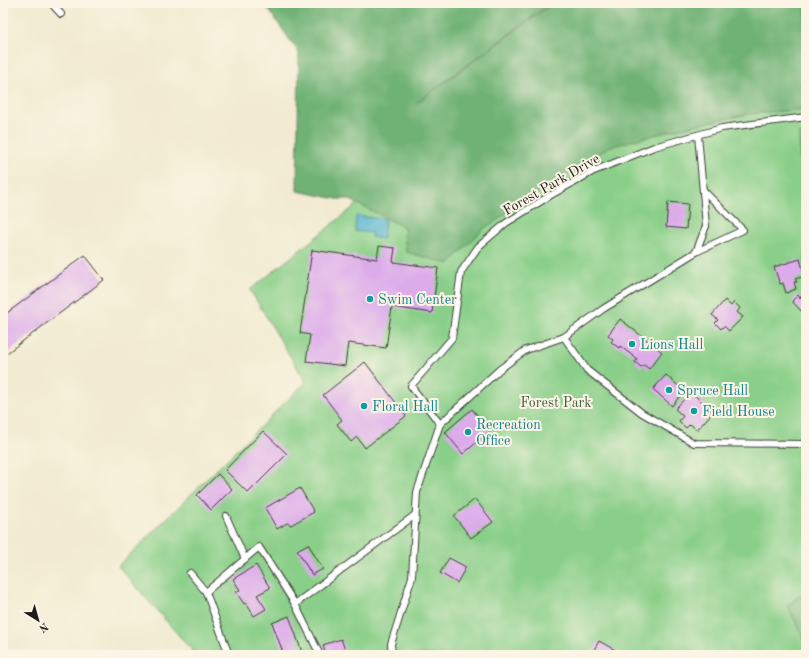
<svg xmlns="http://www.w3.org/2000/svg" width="809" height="658" font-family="'Old Standard TT',serif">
  <rect width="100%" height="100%" fill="#fcf5e5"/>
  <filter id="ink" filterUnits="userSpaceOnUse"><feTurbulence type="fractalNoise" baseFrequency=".025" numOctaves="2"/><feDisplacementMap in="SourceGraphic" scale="8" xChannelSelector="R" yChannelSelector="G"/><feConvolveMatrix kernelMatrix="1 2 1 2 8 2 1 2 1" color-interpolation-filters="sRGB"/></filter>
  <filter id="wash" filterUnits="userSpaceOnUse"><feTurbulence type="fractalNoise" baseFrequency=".012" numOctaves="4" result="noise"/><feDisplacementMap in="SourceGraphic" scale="16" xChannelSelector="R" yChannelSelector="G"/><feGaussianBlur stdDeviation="0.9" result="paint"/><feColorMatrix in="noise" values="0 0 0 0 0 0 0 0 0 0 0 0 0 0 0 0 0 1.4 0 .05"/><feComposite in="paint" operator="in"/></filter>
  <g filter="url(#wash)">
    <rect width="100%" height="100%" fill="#f2ebd1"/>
    <polygon fill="#8acf89" stroke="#537652" points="806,3 806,655 196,655 118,566 306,382 250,290 375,190"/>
    <g fill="#6fb275" stroke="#466748">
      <polygon points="264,3 551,3 416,103 553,3 806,3 806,109 749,114 681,128 609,147 483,229 449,264 406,252 404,227 348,199 337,199 297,191 299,53"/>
      <polygon points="806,133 806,169 800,165 799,134"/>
      <polygon points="806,591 806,642 787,605"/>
    </g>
    <polygon fill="#53b6d2" stroke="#386977" points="356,216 385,219 383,239 371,237 372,233 355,231"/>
    <g id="blocks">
      <g fill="#dcabea">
        <polygon points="668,202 688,204 686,229 666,227"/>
        <polygon points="379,246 395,248 393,262 438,268 432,313 392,307 386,348 348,343 345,366 306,361 310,335 300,333 312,250 377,259"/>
        <polygon points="85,255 104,280 3,356 3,316"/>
        <polygon points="800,259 805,276 795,279 797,282 794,282 796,289 786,293 783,283 780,284 774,267"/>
        <polygon points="803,294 806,297 806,308 802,312 792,301 798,295 800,298"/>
        <polygon points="725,300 731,306 734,302 740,308 737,312 743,317 729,331 724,326 721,329 715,323 718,320 712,315"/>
        <polygon points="620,319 662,352 649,369 644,365 641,367 635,362 637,359 620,346 619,348 611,342 613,339 608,335"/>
        <polygon points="365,362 406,416 365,448 357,437 351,442 337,424 342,420 323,395"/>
        <polygon points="666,375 684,391 672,406 653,389"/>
        <polygon points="691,392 713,412 697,430 690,424 686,428 679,421 683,416 675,409"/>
        <polygon points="472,409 490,431 463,454 445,432"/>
        <polygon points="263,431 287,454 248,493 225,470"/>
        <polygon points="218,474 232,489 211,510 197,495"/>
        <polygon points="300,488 314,512 291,525 287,523 277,529 265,508"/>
        <polygon points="475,499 493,522 471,538 454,516"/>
        <polygon points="308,544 323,569 312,575 297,550"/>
        <polygon points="449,558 466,567 457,583 440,573"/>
        <polygon points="256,565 270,588 257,595 266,609 254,616 246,603 244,604 236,592 240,590 233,579"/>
        <polygon points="289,616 303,655 284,655 272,623"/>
        <polygon points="341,639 347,655 326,655 323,645"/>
        <polygon points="599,641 624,655 591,655"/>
      </g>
    </g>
  </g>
  <g filter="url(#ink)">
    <use href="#blocks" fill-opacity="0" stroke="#3c3b37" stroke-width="1"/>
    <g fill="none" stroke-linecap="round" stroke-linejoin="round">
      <defs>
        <g id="lane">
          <polyline points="51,3 61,14"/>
          <polyline points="696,252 706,226 698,135"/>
          <polyline points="564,337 587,370 642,413 694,443 806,444"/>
          <polyline points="440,424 411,386 452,338 461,272 478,247 506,223 551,195 594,171 654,147 722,128 806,117"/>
          <polyline points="226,516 245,559"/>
          <polyline points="190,573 206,592"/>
          <polyline points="295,604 415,515"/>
          <polyline points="229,655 206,592 259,547 295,604 320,655"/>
          <polyline points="392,655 391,644 412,577 417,492 440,424 500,369 526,350 564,337 603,309 696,252 743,230 703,190"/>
        </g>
      </defs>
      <use href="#lane" stroke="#3c3b37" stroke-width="8"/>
      <use href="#lane" stroke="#fff" stroke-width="6"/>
    </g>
  </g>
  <g fill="#0f9aa8" stroke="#fcf5e5" stroke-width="1.5">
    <circle cx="370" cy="299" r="4"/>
    <circle cx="632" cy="344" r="4"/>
    <circle cx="669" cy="390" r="4"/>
    <circle cx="364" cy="406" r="4"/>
    <circle cx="694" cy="411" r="4"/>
    <circle cx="468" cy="432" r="4"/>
  </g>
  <g text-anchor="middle" stroke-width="4" stroke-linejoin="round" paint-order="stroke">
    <g font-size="14" fill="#1c1c1c" stroke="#fcf5e5">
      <text transform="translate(551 184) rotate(-30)" y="5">Forest Park Drive</text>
    </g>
    <g font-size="14" fill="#0d838f" stroke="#fcf5e5" text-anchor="start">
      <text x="378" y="304">Swim Center</text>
      <text x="640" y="349">Lions Hall</text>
      <text x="677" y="395">Spruce Hall</text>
      <text x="372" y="411">Floral Hall</text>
      <text x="702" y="416">Field House</text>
      <text x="476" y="429">Recreation<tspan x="476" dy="16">Office</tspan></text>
    </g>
    <g font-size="14" fill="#425b42" stroke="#fcf5e5">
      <text x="556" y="407">Forest Park</text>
    </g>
  </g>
  <rect width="809" height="658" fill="none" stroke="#fcf5e5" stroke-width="16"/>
  <g transform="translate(38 620) rotate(143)" stroke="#fcf5e5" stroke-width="3" paint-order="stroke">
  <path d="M0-3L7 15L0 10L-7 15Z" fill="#1c1c1c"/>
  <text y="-6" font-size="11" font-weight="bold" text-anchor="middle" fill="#1c1c1c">N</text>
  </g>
</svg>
